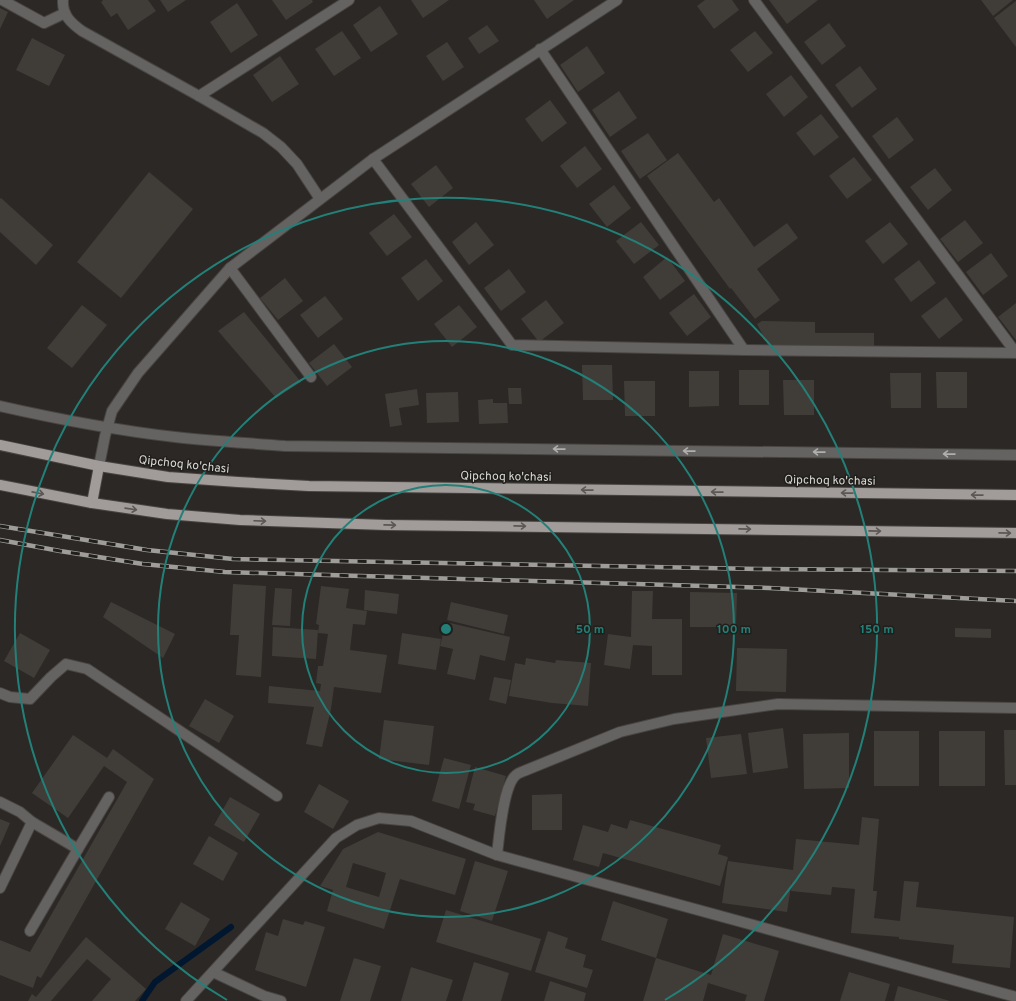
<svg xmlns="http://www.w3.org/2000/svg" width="1016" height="1001" font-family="Overpass,sans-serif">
  <rect width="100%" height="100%" fill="#2b2825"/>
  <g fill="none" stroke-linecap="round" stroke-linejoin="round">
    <polyline stroke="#011730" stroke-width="6" points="142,1001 155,982 231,927"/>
  </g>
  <g fill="#403d39" fill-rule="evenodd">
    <polygon points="102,0 148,0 156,11 128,30 117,13 111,17 101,2 103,1"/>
    <polygon points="160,0 186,0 168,12"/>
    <polygon points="272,0 312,0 313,2 286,20"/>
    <polygon points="411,0 449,0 423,18"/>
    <polygon points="534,0 574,0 547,19"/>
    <polygon points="705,0 732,0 739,10 714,29 697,6"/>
    <polygon points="769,0 818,0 787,24"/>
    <polygon points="981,0 1013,0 993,16"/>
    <polygon points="1016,1 1016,47 994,18"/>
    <polygon points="237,3 258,35 231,53 210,22"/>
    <polygon points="380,6 398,34 371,52 353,25"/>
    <polygon points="0,8 8,12 0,29"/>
    <polygon points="829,23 846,46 822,65 804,42"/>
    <polygon points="487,25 499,41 479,54 468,38"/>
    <polygon points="342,31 361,58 334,76 315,49"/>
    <polygon points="755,31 773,53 748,72 730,50"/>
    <polygon points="32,38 65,55 49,86 16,70"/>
    <polygon points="447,42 464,67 443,81 426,56"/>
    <polygon points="587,46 605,73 578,92 560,65"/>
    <polygon points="280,56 299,84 272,102 253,75"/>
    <polygon points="860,66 877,89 852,108 835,85"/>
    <polygon points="791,75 808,97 784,117 766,94"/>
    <polygon points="619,91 637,118 610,137 592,110"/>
    <polygon points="550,100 567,123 542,142 525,119"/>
    <polygon points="821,114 839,137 814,156 796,133"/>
    <polygon points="897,117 914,140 889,159 872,136"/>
    <polygon points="648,133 667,160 640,179 621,151"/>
    <polygon points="585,146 602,169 577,188 560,166"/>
    <polygon points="678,153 714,202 719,198 754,247 787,223 798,238 757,269 780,300 755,319 731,288 730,289 647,176"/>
    <polygon points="854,157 872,180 847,199 829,176"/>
    <polygon points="436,165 453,188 429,207 411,184"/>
    <polygon points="935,168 952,190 928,210 910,187"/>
    <polygon points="149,172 193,209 121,298 77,262"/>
    <polygon points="614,185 631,208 607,227 589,204"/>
    <polygon points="1,198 53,245 36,265 0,232 0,199"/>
    <polygon points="394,214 412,237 387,256 369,233"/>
    <polygon points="965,220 983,243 958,262 940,239"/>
    <polygon points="476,222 494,245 469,265 452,242"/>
    <polygon points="641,222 659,245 634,264 616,241"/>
    <polygon points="890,222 908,244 883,264 865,241"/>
    <polygon points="991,253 1008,276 983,295 966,272"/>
    <polygon points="667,257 685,281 660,300 643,277"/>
    <polygon points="426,259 443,281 418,301 401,278"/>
    <polygon points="919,260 936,283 911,302 894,279"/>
    <polygon points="509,269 526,292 501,311 484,288"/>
    <polygon points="285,278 303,301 278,320 260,298"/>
    <polygon points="694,294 711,317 687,336 669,313"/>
    <polygon points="325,296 343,319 318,338 300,315"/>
    <polygon points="946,297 963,320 939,339 921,316"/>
    <polygon points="546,300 564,323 539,342 521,319"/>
    <polygon points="1016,303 1016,340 998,317"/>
    <polygon points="82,305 107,325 72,368 47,348"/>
    <polygon points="459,305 477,327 452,347 434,324"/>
    <polygon points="244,312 301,382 276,398 218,331"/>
    <polygon points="762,321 815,322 815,333 874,333 874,349 770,349 757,324"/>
    <polygon points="334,344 352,367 327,386 309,363"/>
    <polygon points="582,365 612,365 613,400 583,400"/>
    <rect x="739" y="370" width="30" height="35"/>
    <polygon points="689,371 719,371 719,406 689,407"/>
    <polygon points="936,372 967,372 967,408 937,408"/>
    <polygon points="890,373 921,373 921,408 891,408"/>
    <polygon points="783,380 814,380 814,415 784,415"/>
    <polygon points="624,381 655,381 655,416 625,416"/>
    <polygon points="508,388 521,388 522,404 509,404"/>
    <polygon points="417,389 419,405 399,408 402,425 390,427 385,394"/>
    <polygon points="458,392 459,422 427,423 426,393"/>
    <polygon points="493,399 493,403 507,403 508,423 479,424 478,400"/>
    <polygon points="233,584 266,586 261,677 236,675 239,635 230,635"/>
    <polygon points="321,586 349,589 346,608 367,611 365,625 353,624 350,650 387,655 381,693 334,687 331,709 322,747 306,744 314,707 268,703 269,686 320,691 321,684 316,683 318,666 323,666 328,634 318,633 319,625 316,624"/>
    <polygon points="275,588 292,589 290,626 272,625"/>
    <polygon points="365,590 399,594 397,614 364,610"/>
    <polygon points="632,591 653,591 652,619 682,619 682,675 652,675 652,646 633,645 630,669 604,665 608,634 631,637"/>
    <polygon points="690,592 737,593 736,627 690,627"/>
    <polygon points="111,602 175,634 163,658 103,617"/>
    <polygon points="451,602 508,615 504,634 447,620"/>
    <polygon points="446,622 510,637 505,661 480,655 475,680 447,674 453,649 440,646"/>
    <polygon points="273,627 318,630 316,659 272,656"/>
    <polygon points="955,628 991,629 991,638 955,637"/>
    <polygon points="20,633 50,650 34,678 4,661"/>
    <polygon points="402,633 441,639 436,670 398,664"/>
    <polygon points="737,648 787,649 786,692 736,691"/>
    <polygon points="526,658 555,663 556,660 591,663 588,706 552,703 509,696 515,663 525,665"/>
    <polygon points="494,677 511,680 506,704 489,700"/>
    <polygon points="205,699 234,716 219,743 189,726"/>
    <polygon points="384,720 434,726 429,765 379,759"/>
    <polygon points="783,728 788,768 753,773 748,733"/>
    <polygon points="1004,730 1016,730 1016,785 1005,785"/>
    <rect x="874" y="731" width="45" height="55"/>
    <rect x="939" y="731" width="46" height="55"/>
    <polygon points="849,733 849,788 804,789 803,734"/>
    <polygon points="741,734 747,774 711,778 706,738"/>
    <polygon points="73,735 107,758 113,749 154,779 41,978 37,976 33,988 0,975 0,940 30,952 127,782 104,766 68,818 32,793"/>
    <polygon points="444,758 471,765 459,809 432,801"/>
    <polygon points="475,767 506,776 495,816 473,810 475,804 466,802"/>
    <polygon points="319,784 349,801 333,829 304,812"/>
    <polygon points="562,794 562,830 532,830 532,795"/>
    <polygon points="230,797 260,814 244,842 214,825"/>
    <polygon points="862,817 879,819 873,891 877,891 874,918 900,921 904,881 919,882 916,907 1014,917 1010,968 952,963 954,945 899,939 899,937 851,933 855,889 832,887 831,895 791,891 792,880 787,912 722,903 728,861 793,870 796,839 859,845"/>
    <polygon points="0,819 10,823 0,846"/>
    <polygon points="630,820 721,845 718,854 728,857 720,886 603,853 599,867 573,860 583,825 608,832 611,824 627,829"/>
    <path d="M378 832 466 859 455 895 400 879 384 929 327 911 333 890 320 886 343 849ZM353 863 386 873 379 897 346 887Z"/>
    <polygon points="209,836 238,853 223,881 193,864"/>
    <polygon points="475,861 508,871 492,921 460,911"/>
    <polygon points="613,901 668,919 656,958 601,940"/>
    <polygon points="181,902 210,919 195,946 165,929"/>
    <polygon points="446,910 541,939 531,971 436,942"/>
    <polygon points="283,919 303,925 305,921 325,927 306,987 255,970 266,932 278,936"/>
    <polygon points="548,931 568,938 565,948 586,955 583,967 593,970 587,988 535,972"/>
    <polygon points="723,934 779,951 764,1001 745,1001 747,995 708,983 703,1001 643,1001 656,958 711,975"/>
    <polygon points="86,937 146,989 135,1001 92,1001 111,979 87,959 51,1001 28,1001 32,994 36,997"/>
    <polygon points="354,958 381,966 370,1001 340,1001"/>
    <polygon points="474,962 509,973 501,1001 462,1001"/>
    <polygon points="411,967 453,980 446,1001 401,1001"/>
    <polygon points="849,972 890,984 885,1001 840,1001"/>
    <polygon points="550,981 586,993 584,1001 544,1001"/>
    <polygon points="898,986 950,1001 894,1001"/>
  </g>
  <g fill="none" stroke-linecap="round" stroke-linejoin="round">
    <defs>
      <g id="minor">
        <polyline points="2,0 44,23 65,13"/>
        <path d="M63 0C62 15 71 23 82 31L199 96 263 133 281 147 297 164 320 199"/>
        <polyline points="754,0 1016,353"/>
        <polyline points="540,49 744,350"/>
        <polyline points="199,96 349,0"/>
        <polyline points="373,159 512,345 744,350 1016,353"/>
        <polyline points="230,268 311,377"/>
        <path d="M0 406C57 419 116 430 175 437 211 441 248 443 285 446L1016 455"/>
        <polyline points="99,466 105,436 112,411 138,373 230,268 373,159 617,0"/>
        <polyline points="0,693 10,697 30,699 51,677 66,664 87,669 277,796"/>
        <polyline points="0,802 20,812 32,822 0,888"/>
        <polyline points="32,822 78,849 109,797"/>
        <path d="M497 855C499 837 503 786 516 775 518 773 522 772 524 771L620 732 674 719 778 704 1016 708"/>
        <polyline points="30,931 78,849"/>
        <polyline points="213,972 264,996 281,1001"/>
        <polyline points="186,1001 336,838 357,825 379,818 411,821 497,855 1016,997"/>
      </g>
      <g id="major">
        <polyline points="0,445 99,466 168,477 238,482 309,486 1016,495"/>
        <polyline points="0,485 92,503 167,514 240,520 386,525 1016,533"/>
        <polyline points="92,503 99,466"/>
      </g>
    </defs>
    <use href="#minor" stroke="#474441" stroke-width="12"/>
    <use href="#major" stroke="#474441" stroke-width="12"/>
    <use href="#minor" stroke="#656362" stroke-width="10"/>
    <use href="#major" stroke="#a19c9a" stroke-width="10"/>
    <defs>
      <g id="rail">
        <polyline points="0,526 147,550 233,559 758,569 1016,571"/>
        <polyline points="0,540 60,551 143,564 225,572 769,588 1016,601"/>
      </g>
    </defs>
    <use href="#rail" stroke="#9f9d9a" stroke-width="4.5"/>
    <use href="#rail" stroke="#211f1b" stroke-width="3" stroke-dasharray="9" stroke-linecap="butt"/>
  </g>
  <defs><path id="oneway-shaft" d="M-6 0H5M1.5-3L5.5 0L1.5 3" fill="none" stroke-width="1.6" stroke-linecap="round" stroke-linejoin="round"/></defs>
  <g stroke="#b1afad">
    <use href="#oneway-shaft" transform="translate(559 449) rotate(-179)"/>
    <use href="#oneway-shaft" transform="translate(689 451) rotate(-179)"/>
    <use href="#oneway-shaft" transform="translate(819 452) rotate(-179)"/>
    <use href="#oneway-shaft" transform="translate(949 454) rotate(-179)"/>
  </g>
  <g stroke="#5b5754">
    <use href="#oneway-shaft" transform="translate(587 490) rotate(-179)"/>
    <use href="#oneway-shaft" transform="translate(717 492) rotate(-179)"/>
    <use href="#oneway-shaft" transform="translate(38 493) rotate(11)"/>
    <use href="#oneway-shaft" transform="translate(847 493) rotate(-179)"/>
    <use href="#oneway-shaft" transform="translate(977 495) rotate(-179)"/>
    <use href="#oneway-shaft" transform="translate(131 509) rotate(8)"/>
    <use href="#oneway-shaft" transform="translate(260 521) rotate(2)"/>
    <use href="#oneway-shaft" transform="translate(390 525) rotate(1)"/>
    <use href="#oneway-shaft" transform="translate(520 526) rotate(1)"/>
    <use href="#oneway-shaft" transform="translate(745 529) rotate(1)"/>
    <use href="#oneway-shaft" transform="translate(875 531) rotate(1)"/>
    <use href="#oneway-shaft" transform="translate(1005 533) rotate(1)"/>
  </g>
  <g fill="none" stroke="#238078" stroke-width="2">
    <circle cx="446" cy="629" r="144"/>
    <circle cx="446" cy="629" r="288"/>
    <path d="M227 1000A431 431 0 1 1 665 1000"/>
  </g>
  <g text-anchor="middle" stroke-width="3" stroke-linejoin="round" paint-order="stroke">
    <g font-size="12" fill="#dad8d6" stroke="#211f1b">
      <text transform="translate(184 464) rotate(6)" y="4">Qipchoq ko'chasi</text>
      <text transform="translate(506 476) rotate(1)" y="4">Qipchoq ko'chasi</text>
      <text transform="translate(830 480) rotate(1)" y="4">Qipchoq ko'chasi</text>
    </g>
  </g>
  <circle cx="446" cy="629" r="6" fill="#238078" stroke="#211f1b" stroke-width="2"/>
  <g font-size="12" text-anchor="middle" font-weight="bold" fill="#238078" stroke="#211f1b" stroke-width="3" stroke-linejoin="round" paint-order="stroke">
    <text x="590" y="633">50 m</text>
    <text x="734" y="633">100 m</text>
    <text x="877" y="633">150 m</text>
  </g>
</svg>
